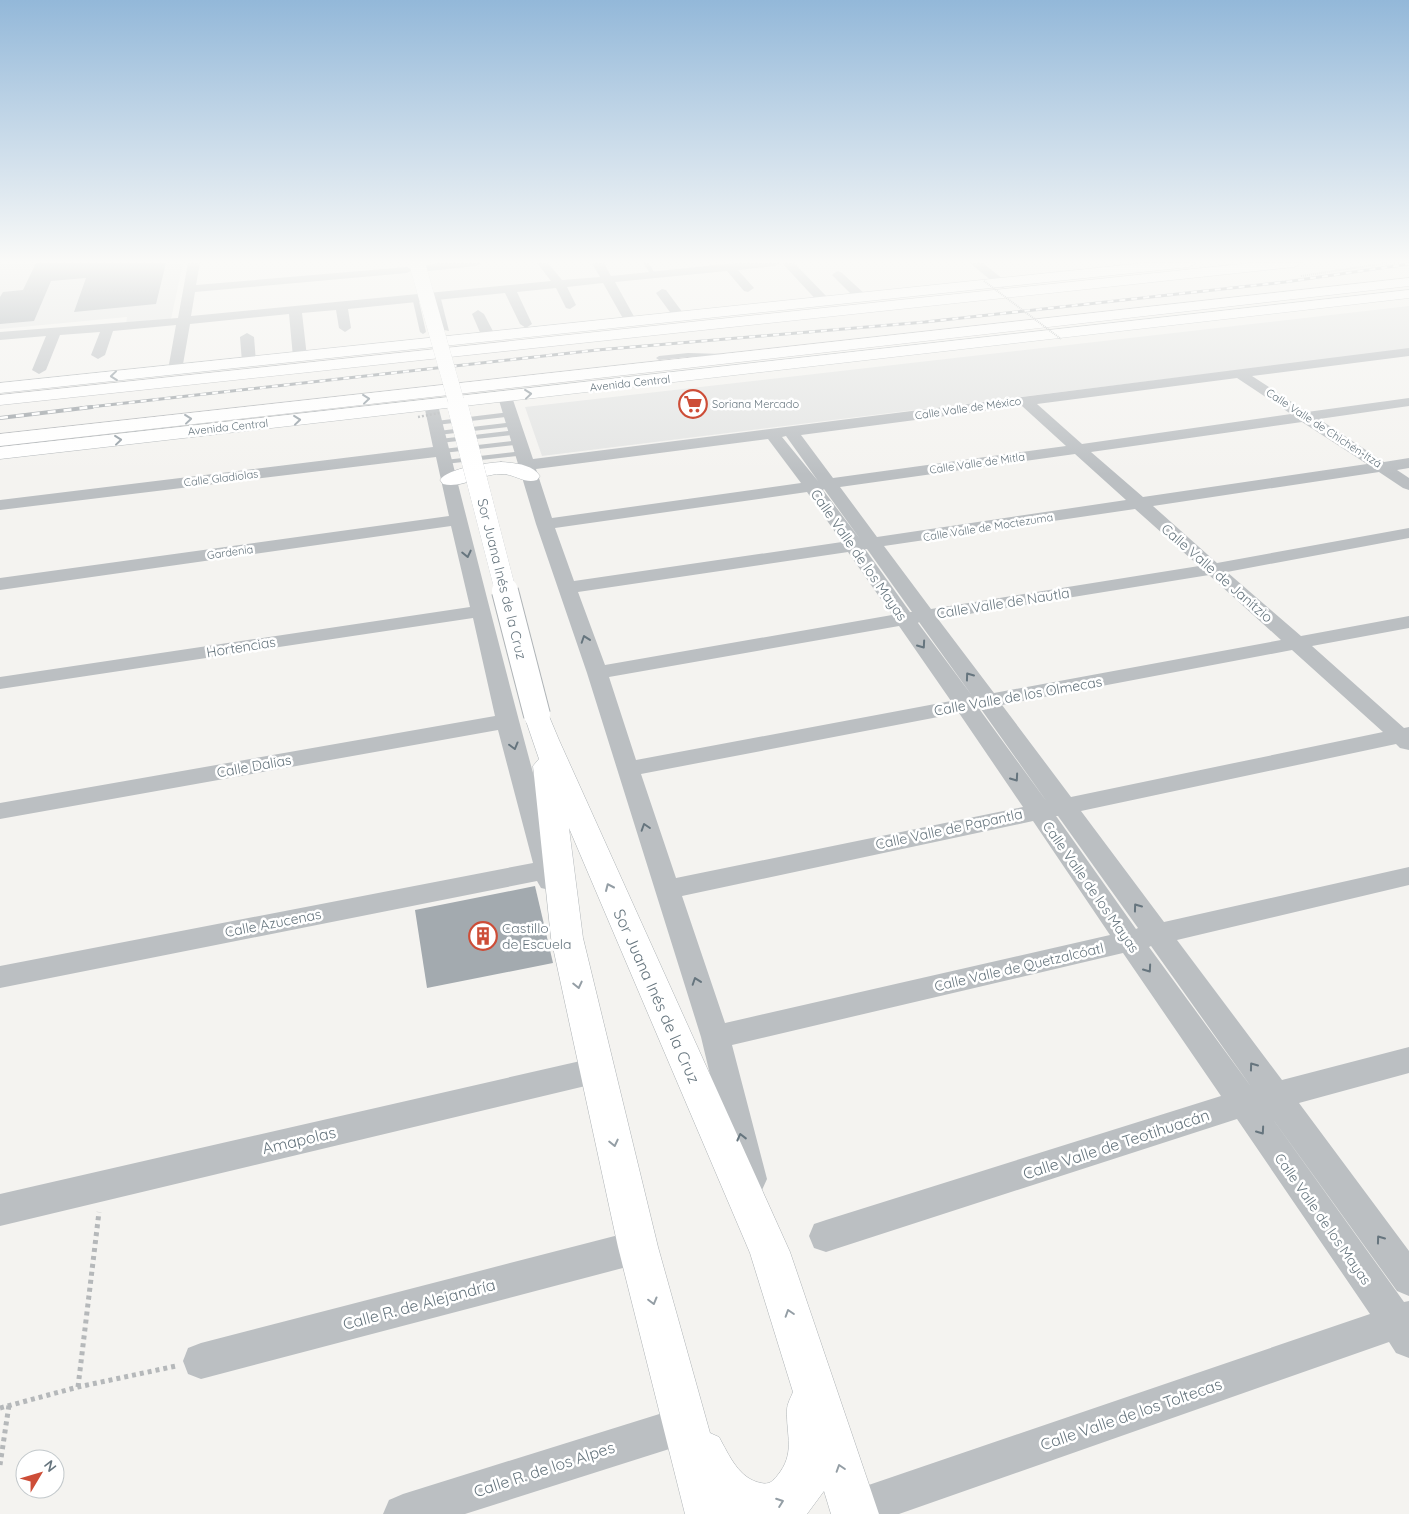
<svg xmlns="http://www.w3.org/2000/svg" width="1409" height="1514" font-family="Quicksand,sans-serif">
  <rect width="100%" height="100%" fill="#f4f3f0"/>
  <g fill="#e4e5e4">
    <polygon points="0,263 183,263 171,319 126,324 127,317 0,329"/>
    <polygon points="1409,306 1409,349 542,456 525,407"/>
  </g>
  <g fill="#a3aaaf">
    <polygon points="36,263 166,263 156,304 74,312 86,278 51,281 34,321 0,324 0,297 3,292 23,290"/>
    <polygon points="535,886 553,963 427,988 415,910"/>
  </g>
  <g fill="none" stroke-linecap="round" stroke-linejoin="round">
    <defs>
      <g id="secondary">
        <polygon points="1144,263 1196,263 1189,267 0,393 0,383"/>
        <polygon points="1409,290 1409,298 0,459 0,447"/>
        <path d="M501 462C514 463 532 464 540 476L537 480C523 484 514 473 500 474 481 474 461 489 443 484L440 480C448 468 487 463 501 462Z"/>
        <path d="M537 707 546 709 559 740 790 1252 879 1514H831L824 1491 807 1514H685L618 1247 551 938 533 766 539 759 524 715 528 709ZM569 828 750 1253 793 1392C791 1397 787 1404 787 1410 786 1436 796 1453 777 1476 773 1481 769 1485 761 1483 739 1479 729 1455 719 1437L710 1433 658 1247 583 938Z"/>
      </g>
      <g id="highway">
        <polygon points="1250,263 1301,263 1294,267 0,405 0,395"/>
        <polygon points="1409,278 1409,286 0,446 0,434"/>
      </g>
    </defs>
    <use href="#secondary" stroke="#aeb3b6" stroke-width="1"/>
    <use href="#highway" stroke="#afb2b5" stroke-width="1"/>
    <g stroke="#b5b8ba" stroke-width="2" stroke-dasharray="1 1" stroke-linecap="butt">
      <polyline points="1386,265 1400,263"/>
      <polyline points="1301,276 1387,263"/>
    </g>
    <g stroke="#b5b8ba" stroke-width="5" stroke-dasharray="4 4" stroke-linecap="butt">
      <polyline points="78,1387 99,1212"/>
      <polyline points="0,1408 78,1387 176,1366"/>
      <polyline points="0,1465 9,1405"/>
    </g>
    <g fill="#bbbfc2" fill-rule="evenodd">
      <polygon points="643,263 649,263 656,276 652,276"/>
      <polygon points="437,293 440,295 449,331 444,330 434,295"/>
      <polygon points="415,295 418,297 426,332 423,334 420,332 412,297"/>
      <polygon points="688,353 725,354 728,356 725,358 688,357 659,360 656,358 659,356"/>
      <polygon points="511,412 514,412 514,416 436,425 432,423 436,421"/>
      <polygon points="514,422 517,422 517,426 438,435 434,433 438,431"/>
      <polygon points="517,430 520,430 520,434 440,443 436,441 440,439"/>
      <polygon points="520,440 524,442 523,444 443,453 439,451 443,449"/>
      <polygon points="523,451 527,453 526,455 445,464 441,462 445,460"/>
    </g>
    <g fill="#bbbfc2" fill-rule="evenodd">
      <polygon points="188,263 200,263 196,285 407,267 413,270 407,273 195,292 191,316 551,281 537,263 548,263 562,280 600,277 592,263 604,263 611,276 735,263 780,263 775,266 738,270 754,288 748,292 744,291 727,271 615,282 637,322 631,326 625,322 603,283 567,287 576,305 570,309 566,308 556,288 517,292 532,324 526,328 520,324 505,293 348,309 351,328 345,332 339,328 336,310 302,313 307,357 300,361 293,357 289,314 190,324 182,370 175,374 168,370 176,325 113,331 105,355 98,359 91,355 100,332 60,335 46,370 39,374 32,370 46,336 0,340 0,332 178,318"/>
      <polygon points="438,263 481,263 476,266 428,271 422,268 424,266"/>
      <polygon points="782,263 794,263 829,299 831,302 829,305 821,305"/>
      <polygon points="970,263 983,263 1009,284 1003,288 999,287"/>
      <polygon points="838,271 842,273 866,295 868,298 866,301 858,301 832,275 834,273"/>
      <polygon points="662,289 666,290 683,313 685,316 683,319 675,319 656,293"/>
      <polygon points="478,310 484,314 496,337 494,340 484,340 482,337 472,314"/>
      <polygon points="247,333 254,337 256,362 249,366 242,362 240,337"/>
      <path d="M1409 348V356L1252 376 1307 412 1409 398V406L1319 419 1384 462 1409 458V468L1397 470 1409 478V490L1403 488 1379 472 1153 506 1217 563 1409 528V538L1227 572 1301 636 1409 616V628L1312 646 1404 728 1409 727V750L1400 748 1396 744 1081 811 1164 922 1409 867V885L1177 940 1282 1080 1409 1047V1073L1299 1103 1409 1251V1296L1397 1291 1267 1111 1404 1302 1409 1301V1358L1396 1353 1389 1342 899 1514H836L834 1510 840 1496 854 1490 1370 1314 1237 1119 826 1252 814 1248 809 1236 814 1224 826 1220 1221 1096 1123 953 732 1045 767 1179 762 1190 751 1194 740 1190 735 1179 701 1037 587 673 536 524 498 397 500 394H510L512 397 533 459ZM1237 378 1291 414 1082 444 1037 404ZM1022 406 1066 446 833 478 801 435ZM1302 422 1367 464 1143 497 1091 452ZM786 436 818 481 782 437ZM768 439 801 483 552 518 536 469ZM1075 454 1126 500 877 537 840 487ZM824 489 860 539 823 490ZM807 492 842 542 574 581 555 528ZM1135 509 1199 566 931 609 884 546ZM865 549H867L912 612H910ZM848 552 892 615 605 665 578 592ZM1209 575 1281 640 994 693 938 619ZM919 622 973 697 918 623ZM899 626 951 701 636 760 609 677ZM1292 650 1383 732 1071 797 1002 705ZM981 709 1047 802 980 710ZM959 713 1023 807 676 878 641 774ZM1056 816H1058L1138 928 1136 929ZM1033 821 1110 935 725 1023 682 896ZM1151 946 1252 1088 1149 947Z"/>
      <path d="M431 401 436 402 438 405C478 563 518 723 563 881L559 888 550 890 541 888 537 881 0 988V966L533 863 498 730 0 819V803L495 716 473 618 0 689V677L470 607 451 526 0 590V578L449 516 436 457 0 510V500L433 447 424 405 426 402Z"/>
      <polygon points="598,1057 608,1061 613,1070 608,1079 598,1083 0,1226 0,1194"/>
      <polygon points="638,1230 650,1235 655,1247 650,1259 638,1264 201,1379 188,1374 183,1361 188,1348 201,1343"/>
      <polygon points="685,1406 698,1412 704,1425 698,1438 685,1444 465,1514 383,1514 389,1500 403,1494"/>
    </g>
    <use href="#secondary" fill="#fff" fill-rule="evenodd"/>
    <use href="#highway" fill="#fff" fill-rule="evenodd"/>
    <defs>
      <polyline id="rail-far1" points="81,408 597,350 925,322 1285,282 1409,264"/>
      <polyline id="rail" points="0,418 92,407"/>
    </defs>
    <use href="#rail-far1" stroke="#9da3a7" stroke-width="3"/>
    <use href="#rail" stroke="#9da3a7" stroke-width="4"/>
    <use href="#rail-far1" stroke="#fff" stroke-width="2" stroke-dasharray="6" stroke-linecap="butt"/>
    <use href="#rail" stroke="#fff" stroke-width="2.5" stroke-dasharray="8" stroke-linecap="butt"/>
    <defs>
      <polyline id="secondary-bridge-far2" points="417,263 458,408"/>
      <polyline id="secondary-bridge-far1" points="458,407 506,593"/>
      <polyline id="secondary-bridge" points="505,591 537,715"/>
    </defs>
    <use href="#secondary-bridge-far2" stroke="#aeb3b6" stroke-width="16" stroke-linecap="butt"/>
    <use href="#secondary-bridge-far1" stroke="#aeb3b6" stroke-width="21" stroke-linecap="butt"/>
    <use href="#secondary-bridge" stroke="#aeb3b6" stroke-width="28" stroke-linecap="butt"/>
    <polyline stroke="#b5b8ba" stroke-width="2" stroke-dasharray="1 1" stroke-linecap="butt" points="984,281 1061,339"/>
    <polyline stroke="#b5b8ba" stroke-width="2.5" stroke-dasharray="2 2" stroke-linecap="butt" points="418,417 439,413"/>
    <use href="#secondary-bridge-far2" stroke="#fff" stroke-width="16"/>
    <use href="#secondary-bridge-far1" stroke="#fff" stroke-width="21"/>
    <use href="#secondary-bridge" stroke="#fff" stroke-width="26"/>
  </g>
  <defs><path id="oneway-chevron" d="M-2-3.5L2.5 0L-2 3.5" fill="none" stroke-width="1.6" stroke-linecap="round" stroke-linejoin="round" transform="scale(1.25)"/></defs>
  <g stroke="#949ea5">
    <use href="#oneway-chevron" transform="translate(114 376) rotate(174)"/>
    <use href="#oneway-chevron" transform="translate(528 394) rotate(-6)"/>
    <use href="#oneway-chevron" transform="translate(366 399) rotate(-6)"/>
    <use href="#oneway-chevron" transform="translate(188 419) rotate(-6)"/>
    <use href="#oneway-chevron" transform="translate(297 420) rotate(-6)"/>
    <use href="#oneway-chevron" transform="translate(118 440) rotate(-6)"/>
    <use href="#oneway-chevron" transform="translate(609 887) rotate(-114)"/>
    <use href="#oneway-chevron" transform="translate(578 985) rotate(77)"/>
    <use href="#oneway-chevron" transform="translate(614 1143) rotate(77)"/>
    <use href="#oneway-chevron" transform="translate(653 1301) rotate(75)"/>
    <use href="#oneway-chevron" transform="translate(789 1313) rotate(-108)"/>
    <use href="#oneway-chevron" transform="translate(840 1468) rotate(-108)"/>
    <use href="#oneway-chevron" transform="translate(780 1502) rotate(-20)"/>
  </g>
  <g stroke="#66757e">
    <use href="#oneway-chevron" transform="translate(467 554) rotate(77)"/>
    <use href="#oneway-chevron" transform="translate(585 639) rotate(-109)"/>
    <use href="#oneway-chevron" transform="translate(922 645) rotate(55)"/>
    <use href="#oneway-chevron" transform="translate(969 676) rotate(-126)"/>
    <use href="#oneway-chevron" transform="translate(514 746) rotate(75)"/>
    <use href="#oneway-chevron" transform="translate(1015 778) rotate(55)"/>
    <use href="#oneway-chevron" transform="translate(645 827) rotate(-108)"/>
    <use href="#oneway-chevron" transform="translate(1137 907) rotate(-126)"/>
    <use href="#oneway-chevron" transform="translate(1148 969) rotate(55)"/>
    <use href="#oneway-chevron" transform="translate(696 981) rotate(-109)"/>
    <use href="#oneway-chevron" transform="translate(1253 1066) rotate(-126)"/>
    <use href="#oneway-chevron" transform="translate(1261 1131) rotate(55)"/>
    <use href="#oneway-chevron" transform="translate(741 1137) rotate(-104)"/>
    <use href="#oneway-chevron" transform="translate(1380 1239) rotate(-126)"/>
  </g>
  <linearGradient id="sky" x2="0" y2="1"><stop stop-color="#93b8d9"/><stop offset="0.55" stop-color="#fafaf8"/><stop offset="1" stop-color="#fafaf8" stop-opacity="0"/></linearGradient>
  <rect width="1409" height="475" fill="url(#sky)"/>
  <defs>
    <symbol id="supermarket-ring" viewBox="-11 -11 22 22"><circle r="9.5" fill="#fff" stroke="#cd4d37" stroke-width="1.5"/><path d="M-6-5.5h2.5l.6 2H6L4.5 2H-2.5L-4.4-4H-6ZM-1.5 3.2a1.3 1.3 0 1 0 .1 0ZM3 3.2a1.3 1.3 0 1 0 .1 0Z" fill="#cd4d37"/></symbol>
    <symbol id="building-ring" viewBox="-11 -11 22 22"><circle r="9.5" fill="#fff" stroke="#cd4d37" stroke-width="1.5"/><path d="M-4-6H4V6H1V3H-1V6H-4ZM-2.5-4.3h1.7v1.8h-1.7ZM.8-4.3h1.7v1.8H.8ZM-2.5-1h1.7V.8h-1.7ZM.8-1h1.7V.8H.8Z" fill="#cd4d37"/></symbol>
  </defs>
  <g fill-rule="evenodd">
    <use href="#supermarket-ring" x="677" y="388" width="32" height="32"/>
    <use href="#building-ring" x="467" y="920" width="32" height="32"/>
  </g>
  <g text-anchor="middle" stroke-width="5" stroke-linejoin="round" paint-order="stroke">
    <g font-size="11" fill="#66757e" stroke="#fff">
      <text transform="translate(630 383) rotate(-6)" y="4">Avenida Central</text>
      <text transform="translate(968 408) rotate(-8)" y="4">Calle Valle de México</text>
      <text transform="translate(228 427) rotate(-6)" y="4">Avenida Central</text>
      <text transform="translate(1324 428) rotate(33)" y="4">Calle Valle de Chichén-Itzá</text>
      <text transform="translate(977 463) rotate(-8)" y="4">Calle Valle de Mitla</text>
      <text transform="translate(221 478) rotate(-7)" y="4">Calle Gladiolas</text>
      <text transform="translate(988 527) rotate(-9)" y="4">Calle Valle de Moctezuma</text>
      <text transform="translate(230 552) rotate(-8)" y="4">Gardenia</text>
    </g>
    <g font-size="11" fill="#66757e" stroke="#fff" text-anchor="start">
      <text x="712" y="408">Soriana Mercado</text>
    </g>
    <g font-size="14" fill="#66757e" stroke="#fff">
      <text transform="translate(859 555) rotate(55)" y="5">Calle Valle de los Mayas</text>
      <text transform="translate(1217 573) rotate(41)" y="5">Calle Valle de Janitzio</text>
      <text transform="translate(502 579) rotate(76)" y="5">Sor Juana Inés de la Cruz</text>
      <text transform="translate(1003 603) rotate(-9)" y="5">Calle Valle de Nautla</text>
      <text transform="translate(241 647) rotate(-9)" y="5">Hortencias</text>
      <text transform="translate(1018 696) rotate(-10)" y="5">Calle Valle de los Olmecas</text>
      <text transform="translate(254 766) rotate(-10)" y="5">Calle Dalias</text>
      <text transform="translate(949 829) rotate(-12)" y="5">Calle Valle de Papantla</text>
      <text transform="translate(1091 887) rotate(55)" y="5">Calle Valle de los Mayas</text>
      <text transform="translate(273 923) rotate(-11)" y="5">Calle Azucenas</text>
      <text transform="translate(1019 967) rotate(-13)" y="5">Calle Valle de Quetzalcóatl</text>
      <text transform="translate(1323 1219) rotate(55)" y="5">Calle Valle de los Mayas</text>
    </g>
    <g font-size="14" fill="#66757e" stroke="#fff" text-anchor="start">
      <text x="502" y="933">Castillo<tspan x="502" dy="16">de Escuela</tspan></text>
    </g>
    <g font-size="16" fill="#66757e" stroke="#fff">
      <text transform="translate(657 996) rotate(66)" y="6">Sor Juana Inés de la Cruz</text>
      <text transform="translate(299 1140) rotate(-13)" y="6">Amapolas</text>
      <text transform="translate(1116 1144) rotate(-18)" y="6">Calle Valle de Teotihuacán</text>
      <text transform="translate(419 1304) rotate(-15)" y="6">Calle R. de Alejandría</text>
      <text transform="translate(1131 1414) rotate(-19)" y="6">Calle Valle de los Toltecas</text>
      <text transform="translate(544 1469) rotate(-18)" y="6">Calle R. de los Alpes</text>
    </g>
  </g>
  <g transform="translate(40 1474) rotate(52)"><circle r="24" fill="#ffffff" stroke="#c2c8cb"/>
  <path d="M0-4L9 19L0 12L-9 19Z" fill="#cd4d37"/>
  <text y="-8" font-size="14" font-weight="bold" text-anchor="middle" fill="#66757e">N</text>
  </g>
</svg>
